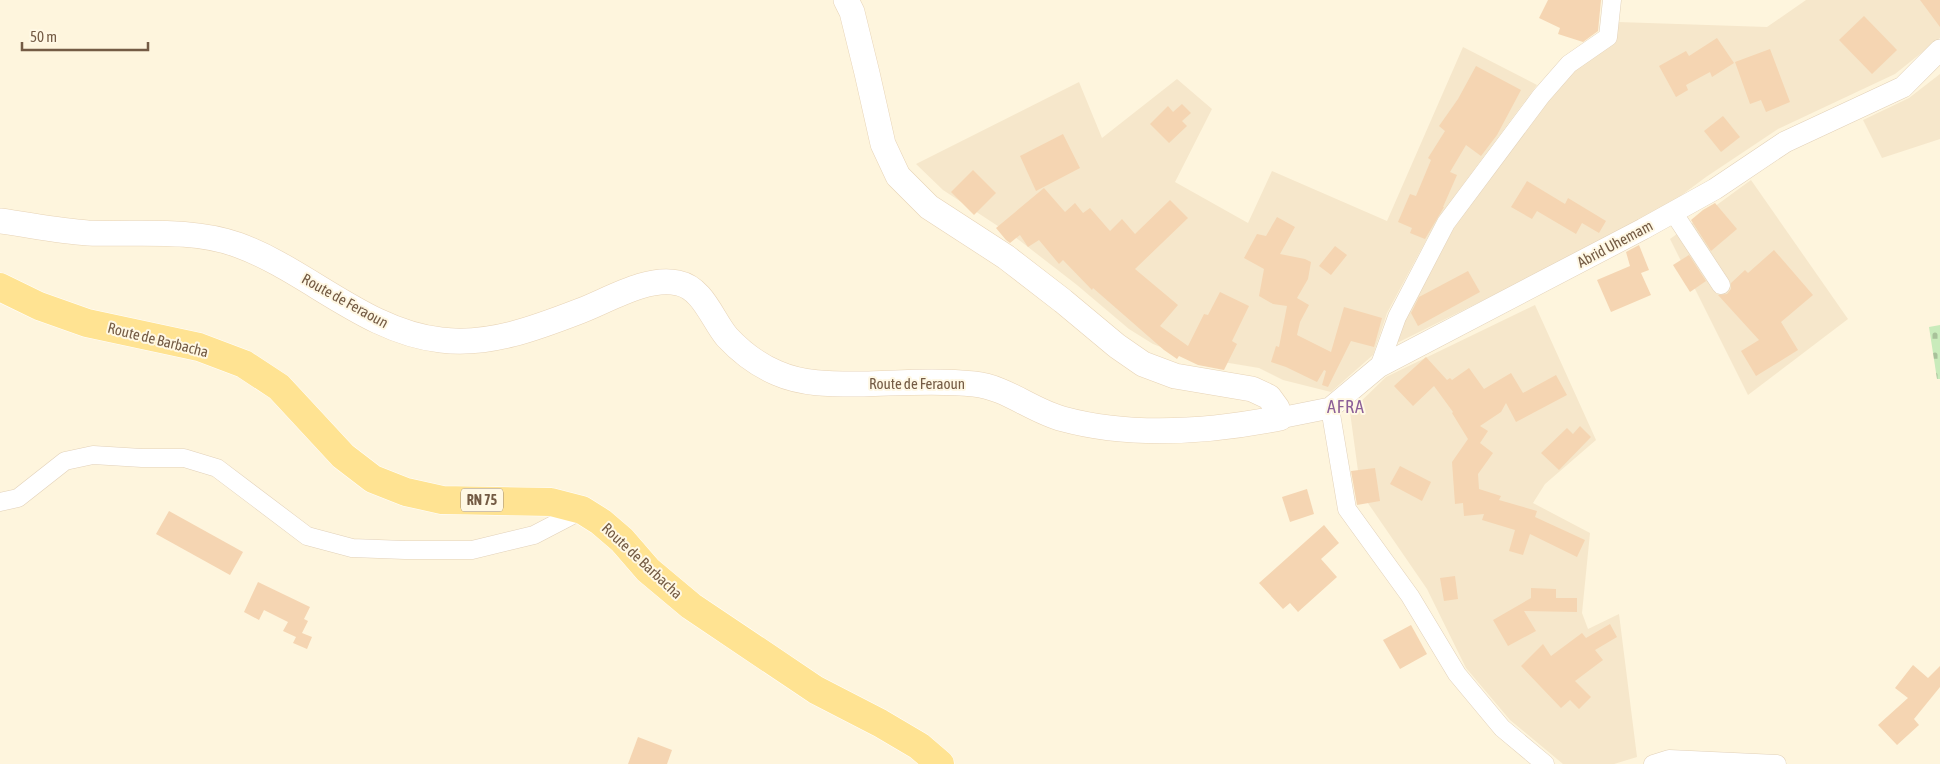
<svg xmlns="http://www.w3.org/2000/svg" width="1940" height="764" font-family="'Asap Condensed',sans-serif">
  <defs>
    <pattern id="cemetery-stones" width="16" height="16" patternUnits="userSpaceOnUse" patternTransform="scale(1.25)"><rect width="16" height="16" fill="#c9ebbb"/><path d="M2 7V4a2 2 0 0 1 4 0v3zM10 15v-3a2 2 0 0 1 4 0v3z" fill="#a8c19a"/></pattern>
  </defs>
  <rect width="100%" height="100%" fill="#fef5dd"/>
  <g fill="#f6e7cb">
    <polygon points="1806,0 1940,0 1940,38 1895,74 1778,129 1706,177 1655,215 1397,343 1405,320 1454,228 1548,102 1575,70 1616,42 1618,22 1767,27"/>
    <polygon points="1463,47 1537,85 1438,218 1387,313 1373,355 1331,392 1283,380 1259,368 1181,355 1153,344 1129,329 1077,285 1019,240 943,190 916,164 1079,82 1102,138 1177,79 1212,109 1175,182 1248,223 1272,171 1387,221"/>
    <polygon points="1940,74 1940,139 1882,158 1863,120 1909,98"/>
    <polygon points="1751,180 1848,319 1748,395 1670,239"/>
    <polygon points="1535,305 1596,440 1545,484 1533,503 1590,533 1582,613 1588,629 1619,614 1637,757 1614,764 1563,764 1510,720 1466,668 1427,589 1361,493 1350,412 1386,377"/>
  </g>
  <polygon fill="url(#cemetery-stones)" points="1940,325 1940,379 1937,379 1929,327"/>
  <g fill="#f5d5b2">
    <polygon points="1548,0 1601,0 1598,31 1583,42 1558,34 1560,28 1539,18"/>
    <polygon points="1920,0 1940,0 1940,27"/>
    <polygon points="1864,16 1897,50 1872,74 1839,40"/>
    <polygon points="1717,38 1734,63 1712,77 1710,72 1686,85 1688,90 1676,97 1659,66 1686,51 1689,56"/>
    <polygon points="1770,49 1790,102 1766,112 1761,100 1750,104 1735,62"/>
    <polygon points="1476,66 1521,90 1497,135 1481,156 1466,145 1450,172 1457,175 1443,207 1444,207 1425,239 1410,233 1412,228 1398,222 1410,194 1416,196 1431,160 1428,158 1445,131 1439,126 1458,99"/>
    <polygon points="1182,104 1191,113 1182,121 1187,126 1169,143 1150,124 1168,106 1173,112"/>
    <polygon points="1723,116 1740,137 1721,152 1704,131"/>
    <polygon points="1063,134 1080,168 1036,191 1020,156"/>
    <polygon points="973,170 996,193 974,215 951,192"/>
    <polygon points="1527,181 1565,204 1568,198 1606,221 1599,233 1582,223 1576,234 1537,211 1532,219 1511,207"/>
    <polygon points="1044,188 1065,212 1075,203 1083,213 1090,208 1110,231 1122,219 1135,234 1170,200 1188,218 1135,269 1178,305 1160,326 1188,346 1204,314 1208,315 1220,292 1249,306 1232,341 1237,344 1224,370 1198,365 1179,356 1177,359 1164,350 1093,288 1092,290 1063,260 1059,264 1039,240 1028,247 1020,235 1010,243 1006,240 996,228"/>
    <polygon points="1715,203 1737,229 1711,251 1691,220 1703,210"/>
    <polygon points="1277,217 1295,227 1280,254 1305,259 1311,262 1308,279 1297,298 1309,305 1300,322 1297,335 1331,352 1344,307 1382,318 1374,347 1351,341 1328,387 1322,385 1326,371 1324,370 1317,382 1286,367 1271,362 1276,346 1279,347 1287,306 1273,304 1259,296 1264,269 1244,258 1257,234 1266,236"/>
    <polygon points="1639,245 1649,270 1641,273 1651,295 1611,312 1597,280 1630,266 1626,252"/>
    <polygon points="1335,246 1347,255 1331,275 1319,266"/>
    <polygon points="1774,250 1813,295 1781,322 1798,350 1756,376 1741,351 1759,340 1718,295 1727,294 1731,289 1731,283 1745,270 1748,273"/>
    <polygon points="1689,255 1706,281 1690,292 1673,265"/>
    <polygon points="1468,271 1480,292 1418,326 1411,313 1419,297"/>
    <polygon points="1426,357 1447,380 1450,378 1452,380 1469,368 1484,389 1511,373 1523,393 1556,375 1567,395 1516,422 1506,403 1501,412 1480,426 1488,431 1480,443 1493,453 1478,474 1479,489 1501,496 1499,500 1537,511 1535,517 1585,540 1577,557 1530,534 1523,555 1509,551 1515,530 1482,520 1484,514 1464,516 1463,503 1455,504 1452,462 1468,439 1452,413 1453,412 1434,386 1413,406 1394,386"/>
    <polygon points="1580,426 1591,437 1559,470 1541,453 1567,428 1573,434"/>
    <polygon points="1400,466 1431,482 1422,501 1390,484"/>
    <polygon points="1375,468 1380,501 1357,505 1351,471"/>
    <polygon points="1307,489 1314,514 1290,522 1282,497"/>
    <polygon points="169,511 243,552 230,575 156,534"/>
    <polygon points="1324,525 1339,543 1321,559 1337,577 1298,612 1290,603 1283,609 1259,583"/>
    <polygon points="1455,576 1458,599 1444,601 1440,578"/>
    <polygon points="258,582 310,607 304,619 308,621 302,633 312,637 307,649 293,643 296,637 283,631 288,622 264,610 259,620 244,612"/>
    <polygon points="1531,588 1556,589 1556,598 1577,598 1577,612 1524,611 1536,631 1508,646 1493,620 1531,598"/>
    <polygon points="1610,624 1617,637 1595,650 1603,660 1575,681 1591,697 1579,709 1570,700 1561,708 1521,666 1543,644 1551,656 1582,633 1586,638"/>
    <polygon points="1411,625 1427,654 1400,669 1383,640"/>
    <polygon points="1913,665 1928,678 1940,666 1940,687 1914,719 1919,725 1897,745 1878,725 1908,698 1895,688"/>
    <polygon points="638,737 672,750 667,764 628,764"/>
  </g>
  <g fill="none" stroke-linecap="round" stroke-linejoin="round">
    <defs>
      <g id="minor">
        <polyline points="1673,212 1721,285"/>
        <polyline points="1379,367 1397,317 1446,223 1541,96 1569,64 1608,37 1612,0"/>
        <polyline points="1330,408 1347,509 1410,596 1457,674 1502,728 1545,764"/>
        <polyline points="0,502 18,498 65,461 93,455 142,458 184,458 217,468 307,536 352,548 405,550 472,550 534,535 582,510"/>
        <polyline points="1653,764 1669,759 1777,764"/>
      </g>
      <polyline id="tertiary" points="1280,418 1330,408 1379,367 1643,229 1715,189 1785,142 1903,87 1940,50"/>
      <path id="secondary" d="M0 221C30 225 58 231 88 233 137 235 191 228 238 245 307 270 366 332 441 340 489 346 536 328 580 311 609 300 647 276 678 283 703 288 712 319 727 337 741 352 758 365 777 373 804 385 835 384 864 384 901 383 938 380 974 384 1006 387 1032 411 1063 419 1133 438 1209 432 1280 418L1277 408 1269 397 1252 389 1175 376 1143 364 1117 346 1063 301 1006 257 929 207 898 176 883 144 867 73 852 12 846 0"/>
      <polyline id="primary" points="0,287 39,306 87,323 199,347 244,364 279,387 343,456 373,479 406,492 442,500 551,502 582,510 601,522 622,540 648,570 691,606 816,690 880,723 919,746 940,764"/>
    </defs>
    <use href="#minor" stroke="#e2d1b9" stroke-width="19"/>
    <use href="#tertiary" stroke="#e2d1b9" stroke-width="22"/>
    <use href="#secondary" stroke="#e7d3b6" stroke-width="26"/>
    <use href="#primary" stroke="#fff" stroke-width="29"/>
    <use href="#minor" stroke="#fff" stroke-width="18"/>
    <use href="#tertiary" stroke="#fff" stroke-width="21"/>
    <use href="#secondary" stroke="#fff" stroke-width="25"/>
    <use href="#primary" stroke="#ffe392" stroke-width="28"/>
  </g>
  <g text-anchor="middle" stroke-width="4" stroke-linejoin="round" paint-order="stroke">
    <rect fill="#fff8e4" stroke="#9e8a74" stroke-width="1" x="461" y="488.5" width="42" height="23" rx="4"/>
    <g font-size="14" font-weight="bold" fill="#745b44">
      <text x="482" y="505">RN 75</text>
    </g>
    <g font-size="15" fill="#745b44" stroke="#fff8e4">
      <text transform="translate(1615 244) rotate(-28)" y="5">Abrid Uhemam</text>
      <text transform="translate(345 301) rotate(29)" y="5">Route de Feraoun</text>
      <text transform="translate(158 340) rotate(14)" y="5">Route de Barbacha</text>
      <text x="917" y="389">Route de Feraoun</text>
      <text transform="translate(642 561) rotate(43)" y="5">Route de Barbacha</text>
    </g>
    <g font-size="18" letter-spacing="1" fill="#8c5f98" stroke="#fff8e4">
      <text x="1346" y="413">AFRA</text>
    </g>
  </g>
  <path d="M22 42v8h126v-8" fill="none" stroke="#745b44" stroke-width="2.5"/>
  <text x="30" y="42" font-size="15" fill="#745b44" stroke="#fff8e4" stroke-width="4" paint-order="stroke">50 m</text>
</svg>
